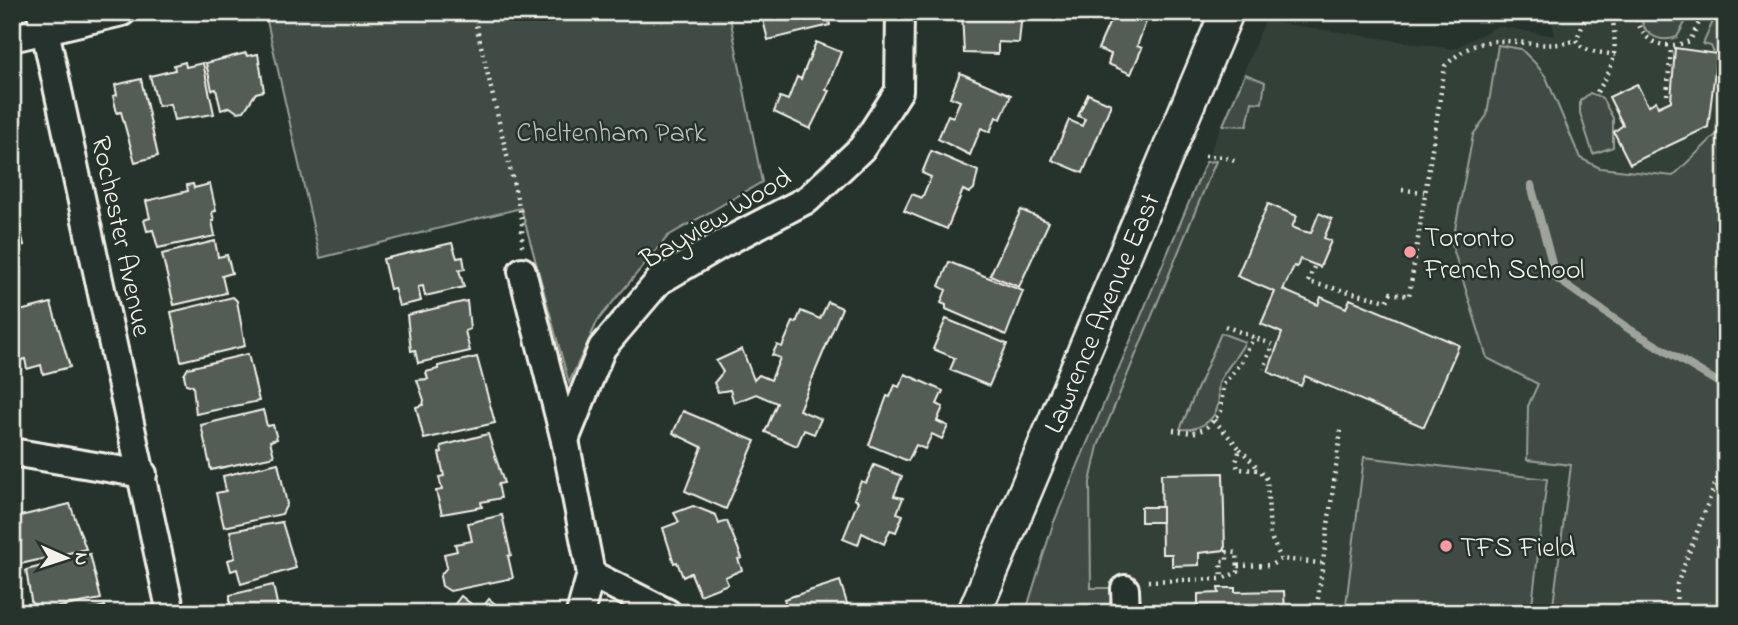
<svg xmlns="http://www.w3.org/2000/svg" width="1738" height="625" font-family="'Indie Flower',sans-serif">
  <rect width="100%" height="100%" fill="#26332d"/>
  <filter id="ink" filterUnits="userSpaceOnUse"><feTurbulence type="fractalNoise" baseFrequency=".0143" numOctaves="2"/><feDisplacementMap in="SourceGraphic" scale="14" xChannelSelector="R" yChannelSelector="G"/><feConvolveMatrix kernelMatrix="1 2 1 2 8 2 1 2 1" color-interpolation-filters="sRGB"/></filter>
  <g filter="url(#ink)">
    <polygon fill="#333f39" points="1550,12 1717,12 1703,44 1711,46 1726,80 1726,125 1673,176 1580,402 1552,613 1025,613 1053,524 1265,21 1453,49 1498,26 1555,36"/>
    <g fill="#414b45" stroke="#9a9e96" stroke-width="2">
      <polygon points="265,12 729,12 762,182 668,236 598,320 569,383 521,208 320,258"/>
      <path d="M1641 12H1691L1677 37C1658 44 1640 33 1641 12Z"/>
      <polygon points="1717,12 1726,12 1726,80 1711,46 1703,44"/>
      <polygon points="1498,45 1521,49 1535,63 1546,77 1580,158 1600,168 1673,176 1726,125 1726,613 1552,613 1571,465 1527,460 1528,406 1538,384 1487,358 1452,245 1473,135 1487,115"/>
      <polygon points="1245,74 1265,82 1262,103 1252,102 1247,126 1223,125"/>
      <polygon points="1590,93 1602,98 1613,118 1613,147 1593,154 1580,113 1580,101"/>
      <polygon points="1216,161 1098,446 1090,482 1091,588 1112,588 1109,610 1107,613 1028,613 1026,611 1053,524 1206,162"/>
      <path d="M1221 333 1245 342C1239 354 1221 375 1219 383 1217 390 1220 398 1218 405 1214 423 1196 431 1180 429Z"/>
      <polygon points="1364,457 1547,479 1531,613 1345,613"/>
    </g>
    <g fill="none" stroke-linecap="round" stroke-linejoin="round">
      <polyline stroke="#9fa39b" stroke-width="8" points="1531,185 1556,278 1629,329 1726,387"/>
    </g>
    <g fill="#525c55" stroke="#f4f1e8" stroke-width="2">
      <polygon points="761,12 827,12 830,25 768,40"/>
      <polygon points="962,12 1022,12 1019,43 998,42 998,54 964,53"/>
      <polygon points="1114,12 1149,14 1137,46 1142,48 1131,74 1108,64 1111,54 1098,49"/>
      <polygon points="816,42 841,52 826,90 829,91 810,129 774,112 780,97 788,100 797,77 801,79"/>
      <polygon points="1675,48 1717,54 1708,127 1630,164 1614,132 1623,125 1609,97 1637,84 1648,106 1656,101 1658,107 1671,101"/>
      <polygon points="246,53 247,56 258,54 264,91 256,93 244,111 237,112 230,107 221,110 216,89 212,90 206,63"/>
      <polygon points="185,62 186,67 203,63 214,114 174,120 170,104 158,106 150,76 175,70 174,65"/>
      <polygon points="960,73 1011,95 1001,119 996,117 990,132 981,128 970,155 938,139 948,115 953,117 960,101 950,97"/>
      <polygon points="141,79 158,156 135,162 121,112 117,113 113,96 117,95 115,85"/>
      <polygon points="1088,94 1111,104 1083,173 1052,160 1069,120 1082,126 1085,119 1078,116"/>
      <polygon points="931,151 978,171 974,189 969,193 963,190 947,229 904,211 912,194 922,198 931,177 922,173"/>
      <polygon points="193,184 194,188 210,184 216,211 212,212 214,221 212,221 215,236 158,248 153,230 147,231 144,220 150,218 146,201 188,191 187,185"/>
      <polygon points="12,204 14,221 18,220 24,245 12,248"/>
      <polygon points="1268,204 1297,216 1292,227 1302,231 1311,233 1319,213 1332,219 1324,238 1331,241 1320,267 1300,259 1297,267 1294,266 1283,290 1318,305 1321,297 1346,308 1350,299 1459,345 1424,427 1305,376 1301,386 1268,372 1282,333 1261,324 1275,292 1237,276"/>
      <polygon points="1021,210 1049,222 1019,287 990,275"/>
      <polygon points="215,241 218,257 227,255 232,273 222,276 226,293 174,305 162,254"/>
      <polygon points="452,243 457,258 463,257 465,269 459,270 464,287 425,296 423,286 418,287 421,301 399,306 394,288 390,289 383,259"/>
      <polygon points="949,262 1023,291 1006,335 946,309 946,305 941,303 946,290 939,286"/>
      <polygon points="233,297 237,301 245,346 181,361 171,312"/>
      <polygon points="467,301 470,329 465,331 470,351 418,363 415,350 411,351 407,315"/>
      <polygon points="828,302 842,308 799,410 821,419 814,434 804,430 797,446 765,432 777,403 756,394 734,403 730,390 718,392 714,383 723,372 716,361 742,349 754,380 759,375 771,380 780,358 772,355 777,345 782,347 793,322 796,323 801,311 820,319"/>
      <polygon points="51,303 70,367 43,374 41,365 27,369 25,359 12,362 12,313"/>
      <polygon points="946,319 1007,344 989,386 950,370 955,358 933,349"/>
      <polygon points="248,354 259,401 196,414 193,386 186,384 184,375 188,368"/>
      <polygon points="477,357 495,423 424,439 416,407 423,405 424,400 417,380 428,379 426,372 438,369 438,366"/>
      <polygon points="905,374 943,391 937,404 943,407 937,421 948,426 942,439 932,434 925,449 916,445 908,461 869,445 887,396 890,397 895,385 899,387"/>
      <polygon points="263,410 267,426 273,425 277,439 270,441 274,456 211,470 201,425"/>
      <polygon points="683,411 755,441 726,509 685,491 702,447 673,433"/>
      <polygon points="488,434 504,483 498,484 501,498 481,502 482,507 442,514 436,491 442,490 439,477 444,476 439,453 442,452 441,446"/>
      <polygon points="278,463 287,504 282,514 224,527 216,493 226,491 223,476"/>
      <polygon points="874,465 902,476 894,496 903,498 897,513 903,515 896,532 890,530 884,544 862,533 858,545 843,539 858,501 854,499 861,481 866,483"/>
      <polygon points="1223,473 1225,550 1199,553 1199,565 1172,566 1172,554 1162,554 1161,474"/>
      <polygon points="70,504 86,549 16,565 12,549 12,518"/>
      <polygon points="693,506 716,515 719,524 727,521 742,558 738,559 742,570 725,577 728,584 700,595 691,573 683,577 677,562 674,563 663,528 679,522 674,513"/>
      <rect x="1141" y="507" width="21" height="15"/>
      <polygon points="502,515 511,555 508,556 513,578 450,591 442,586 440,576 447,567 444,554 457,551 455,544 472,541 468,523"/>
      <polygon points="282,522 296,568 241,584 237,569 231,571 228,560 235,558 230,531"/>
      <polygon points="90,554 101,599 33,612 26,570"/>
      <polygon points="840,581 850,613 789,613 784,599"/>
      <polygon points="273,585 279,613 230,612 230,595"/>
      <polygon points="1218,588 1235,588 1235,592 1284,591 1285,613 1198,613 1198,594 1219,593"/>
      <polygon points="461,596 480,611 489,599 506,613 448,613"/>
      <polygon points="105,606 106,613 75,613"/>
    </g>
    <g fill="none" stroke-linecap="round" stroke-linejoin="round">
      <defs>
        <g id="minor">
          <polyline points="41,12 171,613"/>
          <polyline points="12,38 122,12"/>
          <polyline points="522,271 565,440 591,574 580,613"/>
          <polyline points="565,440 602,348 659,281 722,244 808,199 862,148 899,91 900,12"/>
          <polyline points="12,452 143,474"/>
          <polyline points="591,574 668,613"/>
          <polyline points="1125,589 1126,613"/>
        </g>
        <g id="major">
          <path id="s1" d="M974 613 1227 12"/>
        </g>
      </defs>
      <use href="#minor" stroke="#f4f1e8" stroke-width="32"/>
      <use href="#major" stroke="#f4f1e8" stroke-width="37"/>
      <g stroke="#f4f1e8" stroke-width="4.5" stroke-dasharray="2 5" stroke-linecap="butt">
        <polyline points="473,12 522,219 522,247"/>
        <path d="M1595 12 1586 18 1576 40C1583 53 1602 52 1615 55"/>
        <path d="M1636 12C1639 44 1665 51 1690 41L1704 12"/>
        <path d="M1597 92C1618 62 1616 48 1612 12"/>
        <polyline points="1667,95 1671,48"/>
        <polyline points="1205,156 1224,157 1237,162"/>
        <polyline points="1402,190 1424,192"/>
        <path d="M1314 267 1308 282 1387 301 1391 293 1409 296 1445 66C1493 18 1526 57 1576 40"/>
        <polyline points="1225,326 1273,345 1264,369"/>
        <polyline points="1214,420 1240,449 1236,462 1238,469 1260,470 1267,479 1270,535 1281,559"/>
        <polyline points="1173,430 1192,433 1205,429 1214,420 1221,411 1223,385 1241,362 1254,337"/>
        <polyline points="1240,449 1259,469"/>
        <polyline points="1238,566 1271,565 1281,559 1321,563"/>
        <polyline points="1148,581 1222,579 1238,572 1237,553 1227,552 1227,561 1221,561 1222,579"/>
        <polyline points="1316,613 1341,430"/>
        <polyline points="1676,613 1677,584 1726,456"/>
      </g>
      <use href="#minor" stroke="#26332d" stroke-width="26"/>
      <use href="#major" stroke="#26332d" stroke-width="32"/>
    </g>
  </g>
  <g fill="#ff9aa2" stroke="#26332d" stroke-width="2.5">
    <circle cx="1410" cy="252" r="7"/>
    <circle cx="1446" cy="546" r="7"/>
  </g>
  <g text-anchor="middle" stroke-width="5" stroke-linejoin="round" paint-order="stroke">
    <g font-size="28" fill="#bebfb7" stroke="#26332d">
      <text x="611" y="141">Cheltenham Park</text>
    </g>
    <g font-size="28" fill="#f4f1e8" stroke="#26332d">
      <text transform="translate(715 217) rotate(-31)" y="10">Bayview Wood</text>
      <text transform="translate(123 236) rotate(78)" y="10">Rochester Avenue</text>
      <text dy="10" stroke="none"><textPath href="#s1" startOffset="326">Lawrence Avenue East</textPath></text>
    </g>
    <g font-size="28" fill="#f4f1e8" stroke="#26332d" text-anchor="start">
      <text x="1424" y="246">Toronto<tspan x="1424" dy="32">French School</tspan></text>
      <text x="1460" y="556">TFS Field</text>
    </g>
  </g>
  <rect width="1738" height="625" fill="none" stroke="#26332d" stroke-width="42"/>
  <rect x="21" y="21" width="1696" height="583" fill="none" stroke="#f4f1e8" stroke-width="2.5" filter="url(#ink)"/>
  <g transform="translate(66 558) rotate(93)" stroke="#26332d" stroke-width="5" paint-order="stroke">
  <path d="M0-5L12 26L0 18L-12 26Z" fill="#f4f1e8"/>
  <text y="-10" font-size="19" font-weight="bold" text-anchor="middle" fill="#f4f1e8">N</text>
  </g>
</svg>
